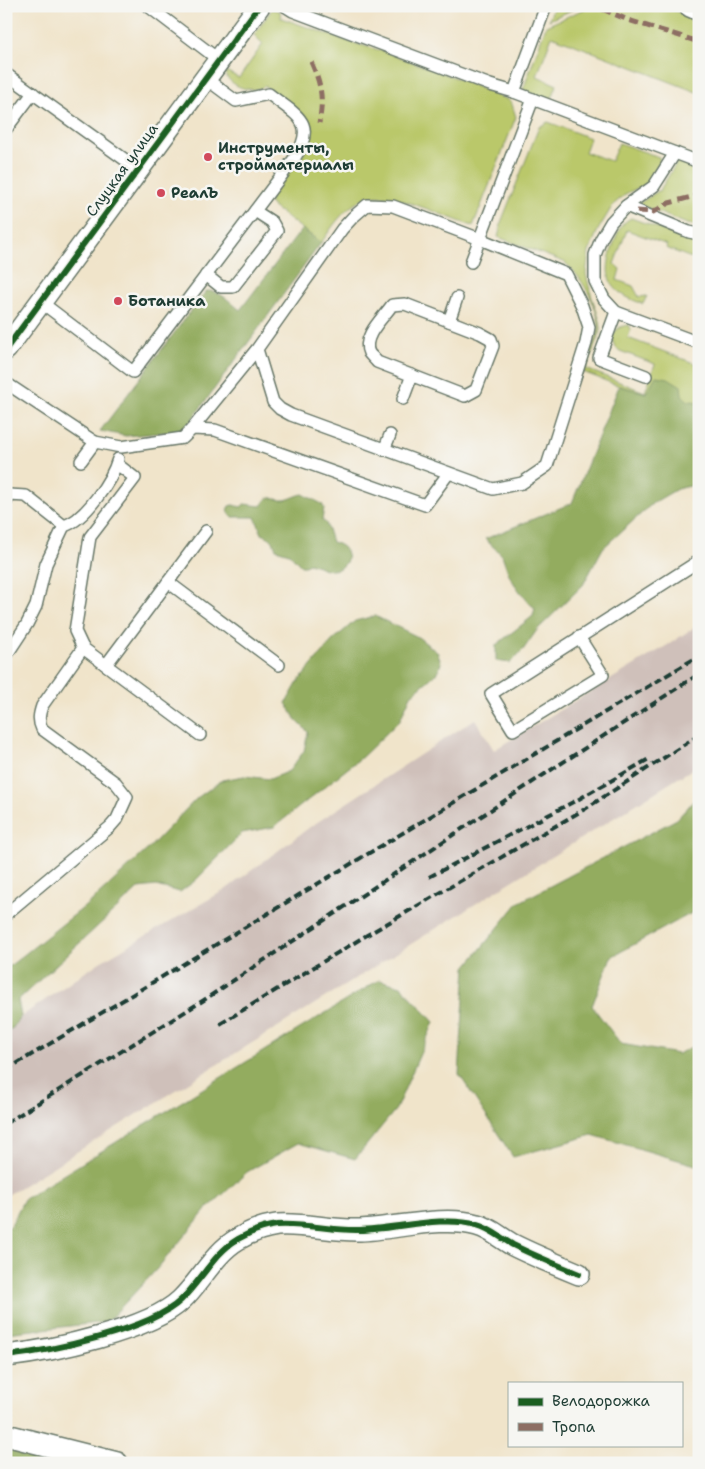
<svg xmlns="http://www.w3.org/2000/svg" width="705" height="1469" font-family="'Shantell Sans',sans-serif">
  <rect width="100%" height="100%" fill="#f6f6f2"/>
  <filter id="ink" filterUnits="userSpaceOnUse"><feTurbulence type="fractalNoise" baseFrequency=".02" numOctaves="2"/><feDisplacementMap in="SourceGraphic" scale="10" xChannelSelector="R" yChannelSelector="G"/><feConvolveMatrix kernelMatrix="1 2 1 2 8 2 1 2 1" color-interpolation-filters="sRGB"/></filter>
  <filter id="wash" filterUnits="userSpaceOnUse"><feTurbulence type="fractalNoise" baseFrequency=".0096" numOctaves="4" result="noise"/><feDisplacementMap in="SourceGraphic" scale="20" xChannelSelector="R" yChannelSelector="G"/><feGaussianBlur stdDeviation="1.12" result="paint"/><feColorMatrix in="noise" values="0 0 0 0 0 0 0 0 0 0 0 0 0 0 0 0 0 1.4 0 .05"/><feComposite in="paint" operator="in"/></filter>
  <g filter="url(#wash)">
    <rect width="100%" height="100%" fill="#f0e4ca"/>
    <polygon fill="#cfc0ba" points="699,624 699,765 6,1196 6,1027 100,962 225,890 310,827 475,719 494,750 671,643"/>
    <g fill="#bac86a" stroke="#6c824f">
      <polygon points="554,6 581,6 549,20"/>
      <polygon points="591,6 664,6 683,14 694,23 699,25 699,93 552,36 537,76 557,85 551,101 523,90 546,26"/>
      <path d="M272 9 280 11 281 18 350 42 383 51 456 78 511 101 516 117 473 226C448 219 386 187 363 199 344 208 332 227 321 243L272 206 269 202 271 197 308 148C312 137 312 126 305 117L265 86C251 94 232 87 225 74L226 71 239 78 263 44 254 35Z"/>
      <path d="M548 122 590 138 585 152 611 161 619 143 659 157 660 161 647 184 627 193 613 205 598 230 589 252 586 274 592 298 600 321 601 329 586 369 645 392 655 364 620 351C606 341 613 326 629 325L631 329 628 338 699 365V402L688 401 682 395 646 393 619 386 583 372 599 329C599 307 581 275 564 262L498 237 501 226 500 225 539 127Z"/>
      <polygon points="677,162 699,169 699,226 687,224 638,204 660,190"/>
      <path d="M631 218 699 243V261L666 248 667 245 627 230 614 264 620 269 617 280 633 286 639 297 647 296 643 304C609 292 601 278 614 243 618 232 620 224 631 218Z"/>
    </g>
    <g fill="#93ac5e" stroke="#597449">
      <path d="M302 229 321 243 185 429 182 431 126 436 100 431 206 291C220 290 230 302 240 310Z"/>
      <polygon points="656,376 668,378 681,386 682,395 688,401 699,402 699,484 677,489 653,503 603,548 583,585 537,630 523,650 510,663 496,661 496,645 533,616 535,608 530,604 517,588 509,575 502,555 485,539 572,503 619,386 646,393"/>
      <path d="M303 494 322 504 324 508 322 520 326 523 332 542C354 547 351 569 332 570 324 570 316 564 308 563L305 566H301L289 553 276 549C273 539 271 538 262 534L255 517H232L227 510 229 506 233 505 241 507 244 504 261 506C270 492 271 500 283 500 289 500 297 495 303 494Z"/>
      <polygon points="375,616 418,637 438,653 441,663 438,672 411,695 400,720 362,757 274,827 242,833 196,880 180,892 156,886 139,888 18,1000 21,1016 12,1029 6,1033 6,969 93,900 148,849 197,798 222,780 244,776 270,779 289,771 304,751 308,732 296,720 286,703 298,682 332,641 355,621"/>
      <polygon points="699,795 699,909 611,957 592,1006 621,1044 678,1054 699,1043 699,1166 592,1135 513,1157 459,1074 466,967 518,903 677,819"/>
      <polygon points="379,980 401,986 434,1022 396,1109 355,1159 298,1143 247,1172 205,1211 156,1270 107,1322 6,1333 6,1229 11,1225 24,1199"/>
      <polygon points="6,1445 61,1458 70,1463 6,1463"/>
    </g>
  </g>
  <g filter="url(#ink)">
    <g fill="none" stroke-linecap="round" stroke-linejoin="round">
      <defs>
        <g id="service">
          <polyline points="148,6 219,60"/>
          <polyline points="285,6 293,11 490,85 514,92 699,162"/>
          <polyline points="6,74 138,169"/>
          <polyline points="514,92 546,6"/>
          <polyline points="6,129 33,93"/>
          <polyline points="626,206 654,186 675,153"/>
          <polyline points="699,234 689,232 626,206 611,222 601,239 595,255 595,281 604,299 616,312 699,343"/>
          <polyline points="471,262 533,99"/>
          <polyline points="206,275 221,287 233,287 277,231 272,222 255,211"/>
          <path d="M41 302 133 372 294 159C318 122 297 116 269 94L236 101 205 78"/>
          <path d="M405 304 480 333 491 339 493 346 476 390 465 396 377 362C375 359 371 356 369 353 361 337 384 317 392 305Z"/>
          <polyline points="616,312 599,358 646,376"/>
          <polyline points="449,321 457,298"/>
          <polyline points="6,383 95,442 121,447 183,438 192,429 215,430 425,505 448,474"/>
          <polyline points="403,399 412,375"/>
          <polyline points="192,429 257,349 342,229 353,217 367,205 393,206 480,239 566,274 582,306 589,327 586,343 547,466 522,483 493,489 291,415 280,409 273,402 257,349"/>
          <polyline points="384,450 390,435"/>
          <polyline points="81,461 95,442"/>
          <polyline points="6,502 9,495 26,496 64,526"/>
          <polyline points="168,582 206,531"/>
          <path d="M579 637 603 675 513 730 491 694C560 650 629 605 699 561"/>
          <polyline points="83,648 200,735"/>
          <path d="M6 656 27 624 36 606 46 564 64 526C85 520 112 480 118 459"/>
          <polyline points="106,665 168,582 279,665"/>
          <path d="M6 914 110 827 117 819 127 797 116 783 42 729C38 720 39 715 42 706L83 648 75 631 90 537 135 478 117 464"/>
        </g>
        <g id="minor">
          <polyline points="690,6 699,10"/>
          <polyline points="6,349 259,6"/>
          <path d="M6 1356C50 1351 150 1330 181 1300 201 1281 214 1253 238 1239 250 1232 262 1227 277 1225 304 1223 333 1231 360 1230 395 1229 443 1215 477 1225 490 1228 502 1239 513 1245 535 1256 557 1265 579 1274"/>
          <polyline points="6,1435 117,1463"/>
        </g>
      </defs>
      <use href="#service" stroke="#687768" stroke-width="14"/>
      <use href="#minor" stroke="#687768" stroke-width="24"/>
      <use href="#service" stroke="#fff" stroke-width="11"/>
      <use href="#minor" stroke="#fff" stroke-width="21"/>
      <g stroke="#1f3d34" stroke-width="4" stroke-dasharray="8 4" stroke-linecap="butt">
        <polyline points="429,877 579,799 649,759"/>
        <polyline points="220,1024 367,935 585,809 699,735"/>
        <polyline points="6,1070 699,656"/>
        <polyline points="6,1123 204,1000 548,772 699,674"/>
      </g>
      <g stroke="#8d6e63" stroke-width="5" stroke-dasharray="10 5" stroke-linecap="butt">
        <polyline points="587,6 600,8 628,20 699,42"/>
        <path d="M311 62C321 84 324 98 319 123"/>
        <polyline points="637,211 653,212 669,203 699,195"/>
      </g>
      <defs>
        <g id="cycleway">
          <polyline points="6,349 259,6"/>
          <path d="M6 1356C50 1351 150 1330 181 1300 201 1281 214 1253 238 1239 250 1232 262 1227 277 1225 304 1223 333 1231 360 1230 395 1229 443 1215 477 1225 490 1228 502 1239 513 1245 535 1256 557 1265 579 1274"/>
        </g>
      </defs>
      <use href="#cycleway" stroke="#f6f6f2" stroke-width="9"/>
      <use href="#cycleway" stroke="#1b5e20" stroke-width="6"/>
    </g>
  </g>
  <g fill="#d1495b" stroke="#f6f6f2" stroke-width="2">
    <circle cx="208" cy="157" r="5"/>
    <circle cx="161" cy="193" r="5"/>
    <circle cx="118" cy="301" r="5"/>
  </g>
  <g text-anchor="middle" stroke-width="5" stroke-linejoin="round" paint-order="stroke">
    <g font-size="15" font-weight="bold" fill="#1f3d34" stroke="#f6f6f2" text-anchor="start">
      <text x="218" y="153">Инструменты,<tspan x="218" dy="17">стройматериалы</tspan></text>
      <text x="171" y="198">РеалЪ</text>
      <text x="128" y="306">Ботаника</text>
    </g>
    <g font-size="15" fill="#1f3d34" stroke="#f6f6f2">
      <text transform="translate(122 170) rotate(-54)" y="5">Слуцкая улица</text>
    </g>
  </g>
  <rect width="705" height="1469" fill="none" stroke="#f6f6f2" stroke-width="25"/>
  <rect x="508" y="1382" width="175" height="65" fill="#f6f6f2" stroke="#a0aca6"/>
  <rect x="518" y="1398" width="25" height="8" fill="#1b5e20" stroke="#a0aca6"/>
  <text x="552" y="1406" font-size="15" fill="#1f3d34">Велодорожка</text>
  <rect x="518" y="1423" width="25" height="8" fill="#8d6e63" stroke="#a0aca6"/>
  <text x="552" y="1432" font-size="15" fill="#1f3d34">Тропа</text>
</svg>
